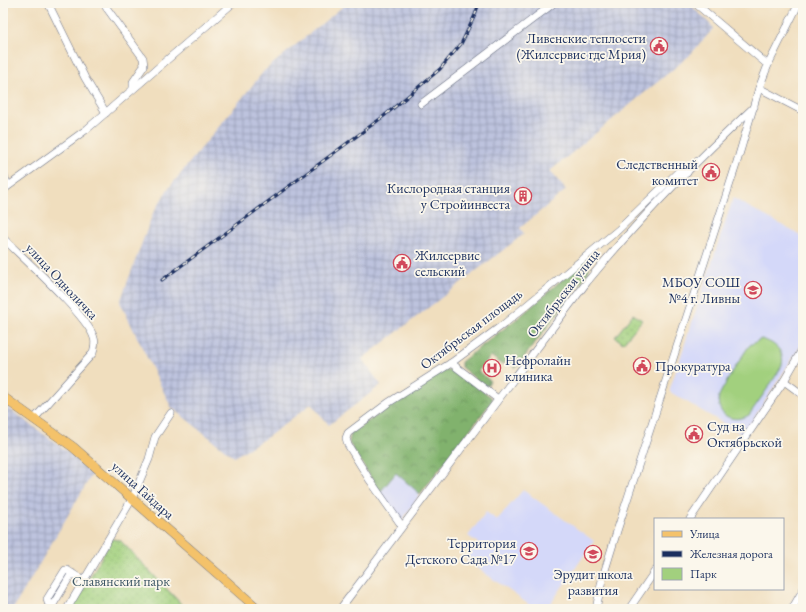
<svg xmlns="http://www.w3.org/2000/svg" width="806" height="612" font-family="'EB Garamond',serif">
  <defs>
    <pattern id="industrial-grid" width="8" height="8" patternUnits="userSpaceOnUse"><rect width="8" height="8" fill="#bdc3de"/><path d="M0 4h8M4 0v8" fill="none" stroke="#999fb7"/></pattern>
    <pattern id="green-dots" width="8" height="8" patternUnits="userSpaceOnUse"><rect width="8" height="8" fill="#a2d07e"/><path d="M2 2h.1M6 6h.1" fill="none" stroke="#8bb36f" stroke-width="1.8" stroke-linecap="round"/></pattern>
    <pattern id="forest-crowns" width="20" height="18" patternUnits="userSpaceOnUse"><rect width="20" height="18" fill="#81b26d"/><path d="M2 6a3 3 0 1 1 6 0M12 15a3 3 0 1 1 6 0" fill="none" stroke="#69915d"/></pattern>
  </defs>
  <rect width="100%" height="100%" fill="#fbf7ec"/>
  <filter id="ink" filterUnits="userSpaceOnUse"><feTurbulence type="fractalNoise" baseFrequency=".025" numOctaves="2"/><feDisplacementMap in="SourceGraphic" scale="8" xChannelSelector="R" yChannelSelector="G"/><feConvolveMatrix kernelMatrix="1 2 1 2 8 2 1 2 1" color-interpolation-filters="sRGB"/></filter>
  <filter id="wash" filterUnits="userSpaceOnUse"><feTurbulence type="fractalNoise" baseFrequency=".012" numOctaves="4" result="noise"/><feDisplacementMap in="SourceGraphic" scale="16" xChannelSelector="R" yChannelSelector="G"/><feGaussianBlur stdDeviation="0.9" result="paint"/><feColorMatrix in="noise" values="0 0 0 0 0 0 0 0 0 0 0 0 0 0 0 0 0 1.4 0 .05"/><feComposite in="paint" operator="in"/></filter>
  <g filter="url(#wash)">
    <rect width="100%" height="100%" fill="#f0debe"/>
    <g fill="#d4d8f9">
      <polygon points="733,198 803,237 803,342 743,435 670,392 670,389"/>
      <polygon points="396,473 420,494 401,522 380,492"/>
      <polygon points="523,490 594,541 547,609 535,609 465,559 478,543 468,536 486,512 497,520"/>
    </g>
    <g fill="url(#industrial-grid)">
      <polygon points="347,3 689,3 714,28 689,56 550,171 566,190 520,228 524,234 362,359 381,385 329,425 311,404 269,436 234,457 171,407 120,302 153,213 168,189 264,71"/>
      <polygon points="3,404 94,471 13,609 3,609"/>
    </g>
    <g fill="url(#green-dots)" stroke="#5e806e">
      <polygon points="633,314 642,320 623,343 615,337"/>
      <polygon points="112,539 120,540 186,609 72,609"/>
    </g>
    <g fill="url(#forest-crowns)" stroke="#4e7066">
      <polygon points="590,255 592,255 588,273 516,368 506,361 503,365 491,356 478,371 490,381 486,387 461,367 461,362 523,314"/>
      <polygon points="447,370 454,370 491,397 492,401 420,494 396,473 380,492 349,443 351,433 441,372"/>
    </g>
    <path fill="#a2d07e" stroke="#5e806e" d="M761 339C773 342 785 350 782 365 779 373 756 405 749 415 734 424 715 416 719 396 720 392 746 349 750 345 753 343 758 341 761 339Z"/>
  </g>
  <g filter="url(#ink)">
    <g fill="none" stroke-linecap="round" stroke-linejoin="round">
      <defs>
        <g id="minor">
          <polyline points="48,3 85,78 106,113"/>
          <polyline points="103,3 143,58 144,66 133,82 133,88"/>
          <polyline points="695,3 768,65"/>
          <polyline points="759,88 803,111"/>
          <polyline points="421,104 554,3"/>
          <polyline points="3,174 8,185"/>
          <polyline points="3,190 87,129 233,3"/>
          <path d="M3 238C22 257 88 316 94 338 96 343 94 348 93 353L34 419"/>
          <polyline points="451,363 498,399"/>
          <polyline points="784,381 803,395"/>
          <polyline points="690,519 784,381 803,348"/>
          <polyline points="402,526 369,479 348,445 346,438 348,433 388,403 451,363 504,324 618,230 680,170 683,170 687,173"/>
          <polyline points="72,573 54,603 51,604 48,603 47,599 65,570 67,570 84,581"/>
          <polyline points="67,609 132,499 149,459 155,437 171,413"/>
          <path d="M340 609 587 282C638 220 695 162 754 107"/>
          <polyline points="596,609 602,580 617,531 736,165 759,88 768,65 799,3"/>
          <polyline points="629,609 655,571"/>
          <polyline points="792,609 803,590"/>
        </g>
        <polyline id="major" points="3,397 73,447 258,609"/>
      </defs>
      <use href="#minor" stroke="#666c80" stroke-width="8"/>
      <use href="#major" stroke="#666c80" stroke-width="10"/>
      <use href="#minor" stroke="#fff" stroke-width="7"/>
      <use href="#major" stroke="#f4c26a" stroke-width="9"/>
      <defs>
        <polyline id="rail" points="162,280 384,116 440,69 461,44 475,15 479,3"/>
      </defs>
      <use href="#rail" stroke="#1b2f5e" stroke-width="3"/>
      <use href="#rail" stroke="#fbf7ec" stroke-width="1.5" stroke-dasharray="4.5" stroke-linecap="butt"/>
    </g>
  </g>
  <defs>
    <symbol id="civic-ring" viewBox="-11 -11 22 22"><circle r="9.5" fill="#fbf7ec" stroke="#d1495b" stroke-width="1.5"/><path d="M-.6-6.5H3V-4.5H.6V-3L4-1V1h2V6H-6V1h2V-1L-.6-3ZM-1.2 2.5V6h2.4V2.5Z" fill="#d1495b"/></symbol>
    <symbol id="building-ring" viewBox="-11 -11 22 22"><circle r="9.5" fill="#fbf7ec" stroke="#d1495b" stroke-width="1.5"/><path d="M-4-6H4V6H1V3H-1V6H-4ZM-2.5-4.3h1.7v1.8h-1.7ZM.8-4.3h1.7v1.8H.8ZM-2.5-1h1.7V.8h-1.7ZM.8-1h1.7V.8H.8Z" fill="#d1495b"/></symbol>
    <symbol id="school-ring" viewBox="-11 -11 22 22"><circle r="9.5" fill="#fbf7ec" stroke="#d1495b" stroke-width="1.5"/><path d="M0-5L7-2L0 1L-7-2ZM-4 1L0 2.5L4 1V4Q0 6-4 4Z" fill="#d1495b"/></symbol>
    <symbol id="hospital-ring" viewBox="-11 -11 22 22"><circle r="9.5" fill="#fbf7ec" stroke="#d1495b" stroke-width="1.5"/><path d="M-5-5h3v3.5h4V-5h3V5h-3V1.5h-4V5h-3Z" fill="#d1495b"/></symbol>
  </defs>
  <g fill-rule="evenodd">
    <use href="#civic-ring" x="649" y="36" width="20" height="20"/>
    <use href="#civic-ring" x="701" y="162" width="20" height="20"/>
    <use href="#building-ring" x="513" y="186" width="20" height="20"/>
    <use href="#civic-ring" x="392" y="253" width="20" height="20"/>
    <use href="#school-ring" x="743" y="280" width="20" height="20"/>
    <use href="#civic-ring" x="632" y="356" width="20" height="20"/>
    <use href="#hospital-ring" x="482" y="358" width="20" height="20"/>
    <use href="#civic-ring" x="684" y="424" width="20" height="20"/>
    <use href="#school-ring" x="519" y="541" width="20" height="20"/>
    <use href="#school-ring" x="583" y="544" width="20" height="20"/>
  </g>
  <g text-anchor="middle" stroke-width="3.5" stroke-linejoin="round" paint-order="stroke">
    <g font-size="14" fill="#1b2f5e" stroke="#fbf7ec" text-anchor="end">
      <text x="646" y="43">Ливенские теплосети<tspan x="646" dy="16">(Жилсервис где Мрия)</tspan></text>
      <text x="698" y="169">Следственный<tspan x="698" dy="16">комитет</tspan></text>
      <text x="510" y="193">Кислородная станция<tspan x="510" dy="16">у Стройинвеста</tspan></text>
      <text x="415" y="260" text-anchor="start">Жилсервис<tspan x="415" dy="16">сельский</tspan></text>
      <text x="740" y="287">МБОУ СОШ<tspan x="740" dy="16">№4 г. Ливны</tspan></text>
      <text x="505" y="365" text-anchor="start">Нефролайн<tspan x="505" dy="16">клиника</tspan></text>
      <text x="655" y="371" text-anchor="start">Прокуратура</text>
      <text x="707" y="431" text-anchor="start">Суд на<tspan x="707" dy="16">Октябрьской</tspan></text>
      <text x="516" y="548">Территория<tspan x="516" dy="16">Детского Сада №17</tspan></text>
      <text x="593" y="579" text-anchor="middle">Эрудит школа<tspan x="593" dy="16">развития</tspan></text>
    </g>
    <g font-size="14" fill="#1b2f5e" stroke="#fbf7ec">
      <text transform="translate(62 281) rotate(47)" y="5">улица Одноличка</text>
      <text transform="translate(563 293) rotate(-52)" y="5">Октябрьская улица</text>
      <text transform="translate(471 329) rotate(-37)" y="5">Октябрьская площадь</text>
      <text transform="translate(143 490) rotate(42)" y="5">улица Гайдара</text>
    </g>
    <g font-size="14" fill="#3d5766" stroke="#fbf7ec">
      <text x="121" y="586">Славянский парк</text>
    </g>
  </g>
  <rect width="806" height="612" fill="none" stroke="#fbf7ec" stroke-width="16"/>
  <rect x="654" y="518" width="130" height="72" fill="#fbf7ec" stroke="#a1a7b3"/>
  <rect x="662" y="531" width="20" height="6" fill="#f4c26a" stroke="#a1a7b3"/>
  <text x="690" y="538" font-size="12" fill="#1b2f5e">Улица</text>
  <rect x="662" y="551" width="20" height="6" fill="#1b2f5e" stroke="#a1a7b3"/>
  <text x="690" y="558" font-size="12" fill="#1b2f5e">Железная дорога</text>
  <rect x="662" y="568" width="20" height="12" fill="#a2d07e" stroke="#a1a7b3"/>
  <text x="690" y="578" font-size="12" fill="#1b2f5e">Парк</text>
</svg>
